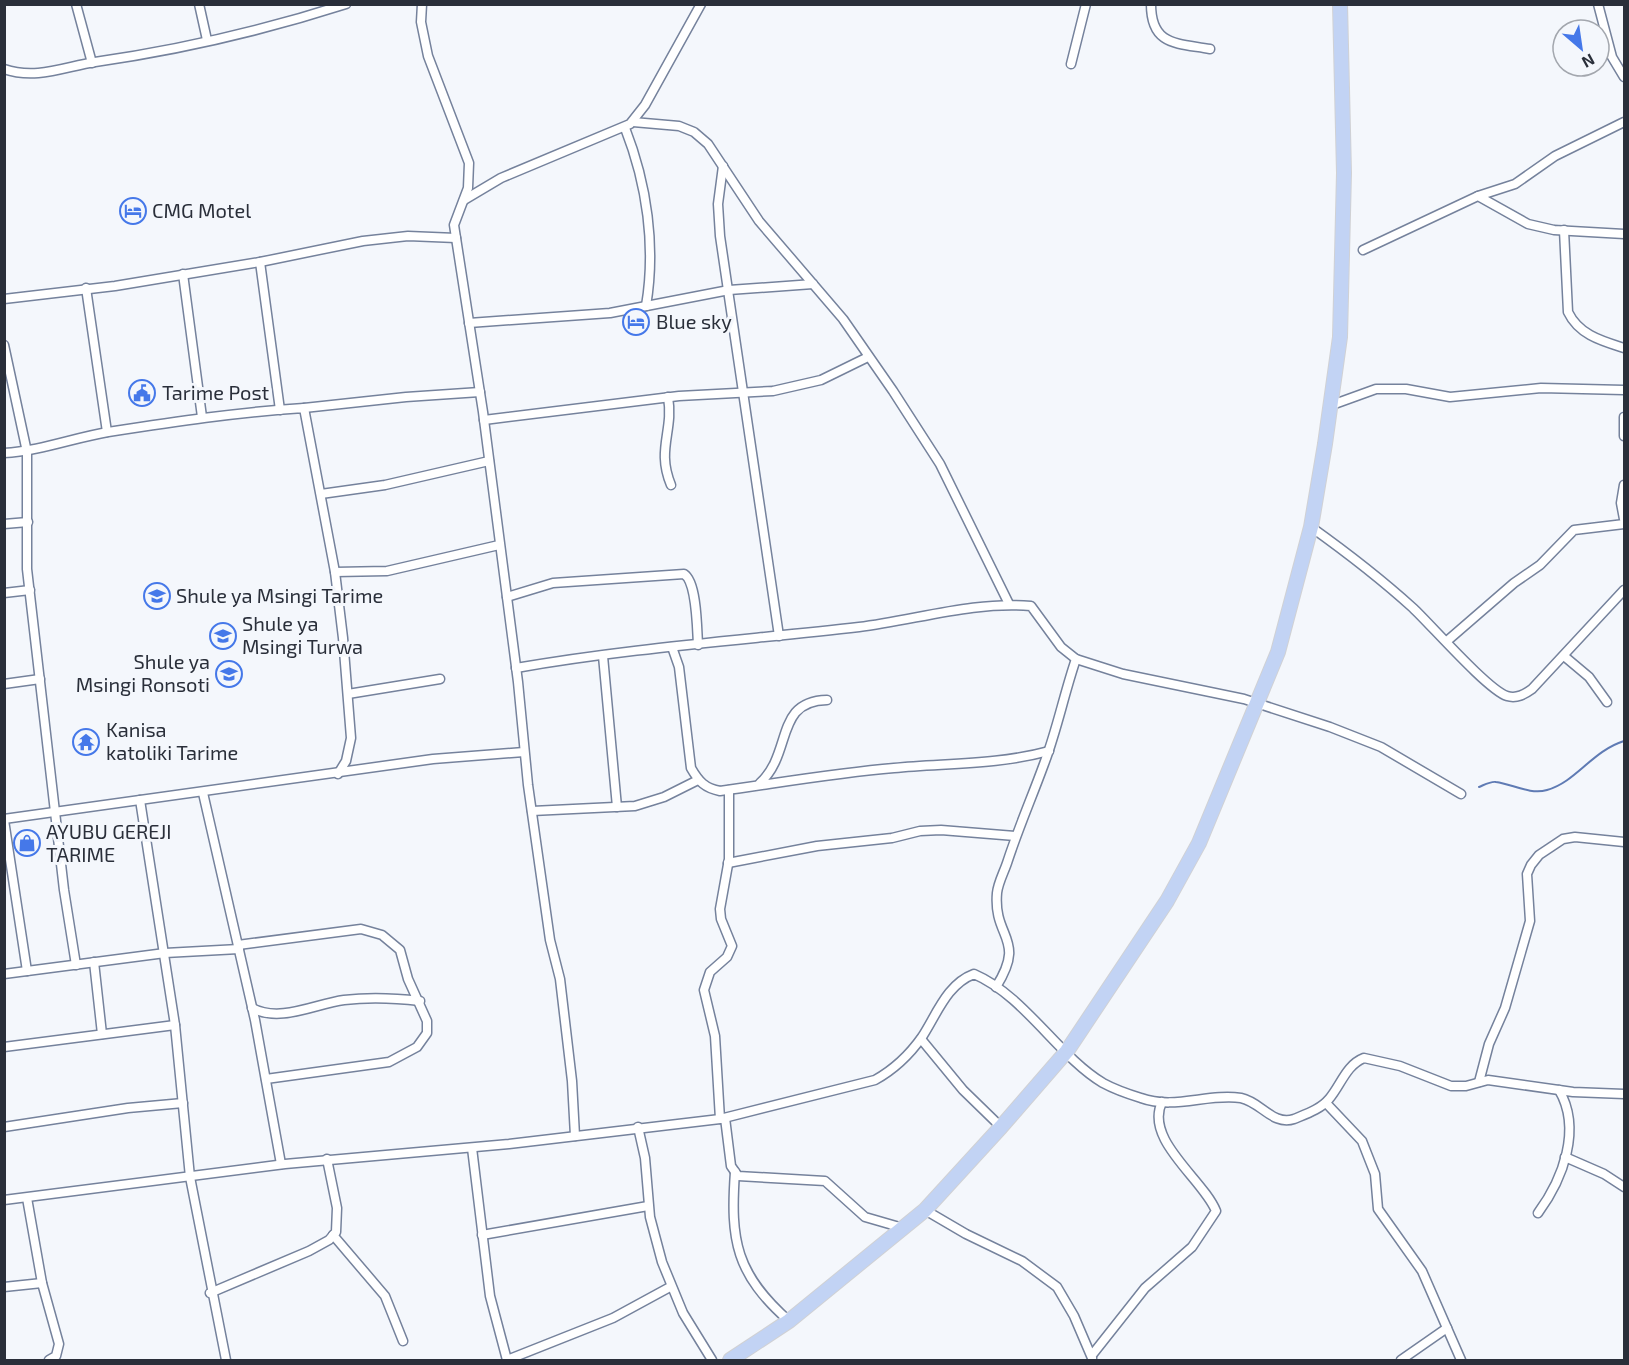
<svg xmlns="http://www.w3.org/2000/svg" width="1629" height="1365" font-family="'Exo 2',sans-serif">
  <rect width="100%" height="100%" fill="#f4f7fc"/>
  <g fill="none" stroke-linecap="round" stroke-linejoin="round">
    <path stroke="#5f7bb4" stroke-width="2" d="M1479 787C1484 785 1491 781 1496 782 1512 784 1530 795 1547 790 1576 782 1592 751 1624 741"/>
    <defs>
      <g id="minor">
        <polyline points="76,4 92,63"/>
        <polyline points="199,4 207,40"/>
        <polyline points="422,4 421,22 428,56 469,163 468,188 454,225 483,412 518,682 528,785 550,940 560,979 572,1081 575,1136"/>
        <path d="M1151 4C1151 46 1177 43 1210 49"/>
        <polyline points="1598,4 1612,57 1624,77"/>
        <polyline points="1071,64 1086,4"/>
        <path d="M4 69C36 80 64 67 95 62 179 50 265 30 346 4"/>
        <polyline points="633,122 679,126 694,132 708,144 759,221 843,319 893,391 940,464 1009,604"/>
        <path d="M625 128C647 184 656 247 646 306"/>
        <polyline points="723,166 718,204 720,236 779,636"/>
        <polyline points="1478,196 1515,184 1555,156 1624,122"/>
        <polyline points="464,200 501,178 630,124 645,105 701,4"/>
        <path d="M1564 230 1568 312C1579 335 1602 341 1624 348"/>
        <polyline points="1363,250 1478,196 1528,224 1554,230 1624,234"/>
        <polyline points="260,262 280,410"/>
        <polyline points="183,274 202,417"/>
        <polyline points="86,288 107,432"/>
        <polyline points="4,299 115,286 260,262 363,241 408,236 456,238"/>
        <polyline points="469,323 610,313 729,290 813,284"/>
        <polyline points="4,345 27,452 27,569 64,890 76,965"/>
        <path d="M668 397C674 431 656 449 671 485"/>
        <polyline points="1329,406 1376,389 1406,389 1450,397 1541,388 1624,390"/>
        <polyline points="304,408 406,397 480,392"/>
        <polyline points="1624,417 1624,436"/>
        <polyline points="484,420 679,396 773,391 821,380 868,357"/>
        <path d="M4 453C40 451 73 438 108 432 173 422 238 412 304 408L335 572 343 638 351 738 346 761 338 774"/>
        <polyline points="1624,485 1621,503 1624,519"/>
        <polyline points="321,494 385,485 489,461"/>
        <polyline points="4,524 28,522"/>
        <path d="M1311 527C1346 552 1381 579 1413 608 1432 626 1488 690 1507 696 1517 699 1525 694 1532 689L1624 590"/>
        <polyline points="335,572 387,571 499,545"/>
        <polyline points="4,593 30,590"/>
        <path d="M507 597 553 583 684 574C697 582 697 629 698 645"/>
        <polyline points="1447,641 1514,583 1540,565 1574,530 1624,524"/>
        <path d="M672 647 679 667 691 768C699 782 705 788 720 791 778 783 835 773 894 768 945 763 998 765 1049 751"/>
        <polyline points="603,656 617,807"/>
        <polyline points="1564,656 1589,677 1607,702"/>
        <path d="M516 668C630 648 745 640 859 627 916 620 973 601 1031 606L1061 647 1076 659 1123 674 1244 699 1330 727 1381 747 1461 794"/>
        <polyline points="4,684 40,679"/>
        <polyline points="348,694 440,679"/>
        <path d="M760 783C793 753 774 701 827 700"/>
        <polyline points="203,793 255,1020 281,1164"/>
        <polyline points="140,800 175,1025 190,1177 226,1360"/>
        <polyline points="532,811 635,806 664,797 698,780"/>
        <polyline points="4,819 433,759 524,752"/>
        <polyline points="4,820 27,971"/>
        <polyline points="728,863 817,846 892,838 920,831 941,830 1015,836"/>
        <polyline points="238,945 361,929 382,935 400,950 408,979 427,1021 427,1033 417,1047 389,1062 266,1079"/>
        <polyline points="94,962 102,1034"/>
        <polyline points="4,974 165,953 239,949"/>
        <path d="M996 987C1027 938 993 939 997 893 998 883 1004 872 1007 863 1018 829 1032 797 1044 764 1057 730 1064 694 1076 659"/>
        <path d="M252 1008C280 1023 315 1004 344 1000 370 997 394 998 420 1001"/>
        <polyline points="921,1039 963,1090 1001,1127"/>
        <polyline points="4,1047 175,1025"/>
        <polyline points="1479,1082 1489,1044 1505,1008 1530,921 1527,874 1531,865 1539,855 1563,839 1575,837 1624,842"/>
        <polyline points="1326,1103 1362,1141 1375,1174 1378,1209 1422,1271 1461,1360"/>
        <polyline points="725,1118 731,1166 738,1176 825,1181 865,1217 903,1228"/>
        <polyline points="720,1119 715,1036 704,990 710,972 727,957 732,946 721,919 720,909 729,859 729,790"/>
        <polyline points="4,1127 128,1108 183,1103"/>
        <polyline points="638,1127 645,1158 650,1217 662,1262 683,1313 712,1360"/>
        <polyline points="472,1148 490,1296 507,1360"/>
        <polyline points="1565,1157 1604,1174 1624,1187"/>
        <path d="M735 1172C730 1241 736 1274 789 1321"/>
        <polyline points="27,1198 42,1283 59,1344 56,1356 49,1360"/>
        <path d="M4 1200 285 1164 509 1144 720 1119 875 1080C893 1070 910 1054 922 1037 937 1014 947 984 974 974 1025 996 1058 1056 1103 1083 1114 1089 1128 1094 1141 1098 1174 1110 1208 1093 1241 1098 1261 1102 1273 1126 1294 1119 1306 1114 1321 1109 1329 1099 1341 1085 1346 1065 1364 1058L1400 1066 1451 1086H1466L1488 1080 1573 1092 1624 1094"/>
        <polyline points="925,1210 966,1234 1022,1261 1057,1287 1074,1316 1092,1358"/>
        <path d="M1538 1213C1563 1179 1582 1129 1559 1090"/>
        <polyline points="333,1235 385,1296 403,1341"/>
        <polyline points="482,1235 648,1206"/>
        <polyline points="4,1287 42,1283"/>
        <polyline points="210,1293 309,1251 329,1240 336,1232 337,1208 327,1159"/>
        <path d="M1092 1355 1145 1288 1192 1247 1216 1211C1203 1179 1144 1140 1162 1102"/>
        <polyline points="507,1360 613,1318 670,1287"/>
        <polyline points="1401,1360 1447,1328"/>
      </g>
      <polyline id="trunk" points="730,1360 789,1321 925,1210 1001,1127 1067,1051 1167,901 1199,843 1278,652 1311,527 1325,444 1340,337 1344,173 1340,4"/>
    </defs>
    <use href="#minor" stroke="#75829c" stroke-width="11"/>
    <use href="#trunk" stroke="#d0d1d4" stroke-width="16"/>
    <use href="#minor" stroke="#fff" stroke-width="8"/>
    <use href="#trunk" stroke="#c2d3f4" stroke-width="14"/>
  </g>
  <defs>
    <symbol id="hotel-ring" viewBox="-11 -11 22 22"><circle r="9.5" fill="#f4f7fc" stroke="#4578e9" stroke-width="1.5"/><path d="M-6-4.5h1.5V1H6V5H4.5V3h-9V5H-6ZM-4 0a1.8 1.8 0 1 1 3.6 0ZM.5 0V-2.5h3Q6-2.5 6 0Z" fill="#4578e9"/></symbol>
    <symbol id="civic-ring" viewBox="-11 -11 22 22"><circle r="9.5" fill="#f4f7fc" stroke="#4578e9" stroke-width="1.5"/><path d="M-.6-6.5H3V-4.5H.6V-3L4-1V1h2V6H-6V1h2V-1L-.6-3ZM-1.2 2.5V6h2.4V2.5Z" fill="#4578e9"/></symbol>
    <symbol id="school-ring" viewBox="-11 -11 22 22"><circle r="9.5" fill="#f4f7fc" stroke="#4578e9" stroke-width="1.5"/><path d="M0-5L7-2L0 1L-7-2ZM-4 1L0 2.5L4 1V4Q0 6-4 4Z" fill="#4578e9"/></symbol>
    <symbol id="temple-ring" viewBox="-11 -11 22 22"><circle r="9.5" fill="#f4f7fc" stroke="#4578e9" stroke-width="1.5"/><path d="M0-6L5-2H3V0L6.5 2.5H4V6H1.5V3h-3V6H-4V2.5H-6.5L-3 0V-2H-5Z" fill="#4578e9"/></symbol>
    <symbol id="shop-ring" viewBox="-11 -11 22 22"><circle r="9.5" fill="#f4f7fc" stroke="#4578e9" stroke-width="1.5"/><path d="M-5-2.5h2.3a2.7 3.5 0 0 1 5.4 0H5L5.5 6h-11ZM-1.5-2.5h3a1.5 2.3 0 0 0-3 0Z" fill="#4578e9"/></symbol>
  </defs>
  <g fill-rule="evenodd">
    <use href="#hotel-ring" x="118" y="196" width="30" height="30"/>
    <use href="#hotel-ring" x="621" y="307" width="30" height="30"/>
    <use href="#civic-ring" x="127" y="378" width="30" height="30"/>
    <use href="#school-ring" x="142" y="581" width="30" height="30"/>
    <use href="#school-ring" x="208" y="621" width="30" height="30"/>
    <use href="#school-ring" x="214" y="659" width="30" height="30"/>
    <use href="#temple-ring" x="71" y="727" width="30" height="30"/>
    <use href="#shop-ring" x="12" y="828" width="30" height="30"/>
  </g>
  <g text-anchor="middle" stroke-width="6" stroke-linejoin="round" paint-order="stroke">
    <g font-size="20" fill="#2a2f3a" stroke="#f4f7fc" text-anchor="start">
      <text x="152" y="218">CMG Motel</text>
      <text x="656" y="329">Blue sky</text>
      <text x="162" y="400">Tarime Post</text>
      <text x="176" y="603">Shule ya Msingi Tarime</text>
      <text x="242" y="631">Shule ya<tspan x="242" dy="23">Msingi Turwa</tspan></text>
      <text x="210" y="669" text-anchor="end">Shule ya<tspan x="210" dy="23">Msingi Ronsoti</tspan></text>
      <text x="106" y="737">Kanisa<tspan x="106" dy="23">katoliki Tarime</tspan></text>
      <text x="46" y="839">AYUBU GEREJI<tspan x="46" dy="23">TARIME</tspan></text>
    </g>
  </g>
  <rect width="1629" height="1365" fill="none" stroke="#2a2f3a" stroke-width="12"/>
  <g transform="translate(1581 48) rotate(151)"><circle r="28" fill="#f4f7fc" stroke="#a3a7ae" stroke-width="1.5"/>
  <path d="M0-4.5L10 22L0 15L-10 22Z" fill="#4578e9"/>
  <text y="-9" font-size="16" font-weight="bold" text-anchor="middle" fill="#2a2f3a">N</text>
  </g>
</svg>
